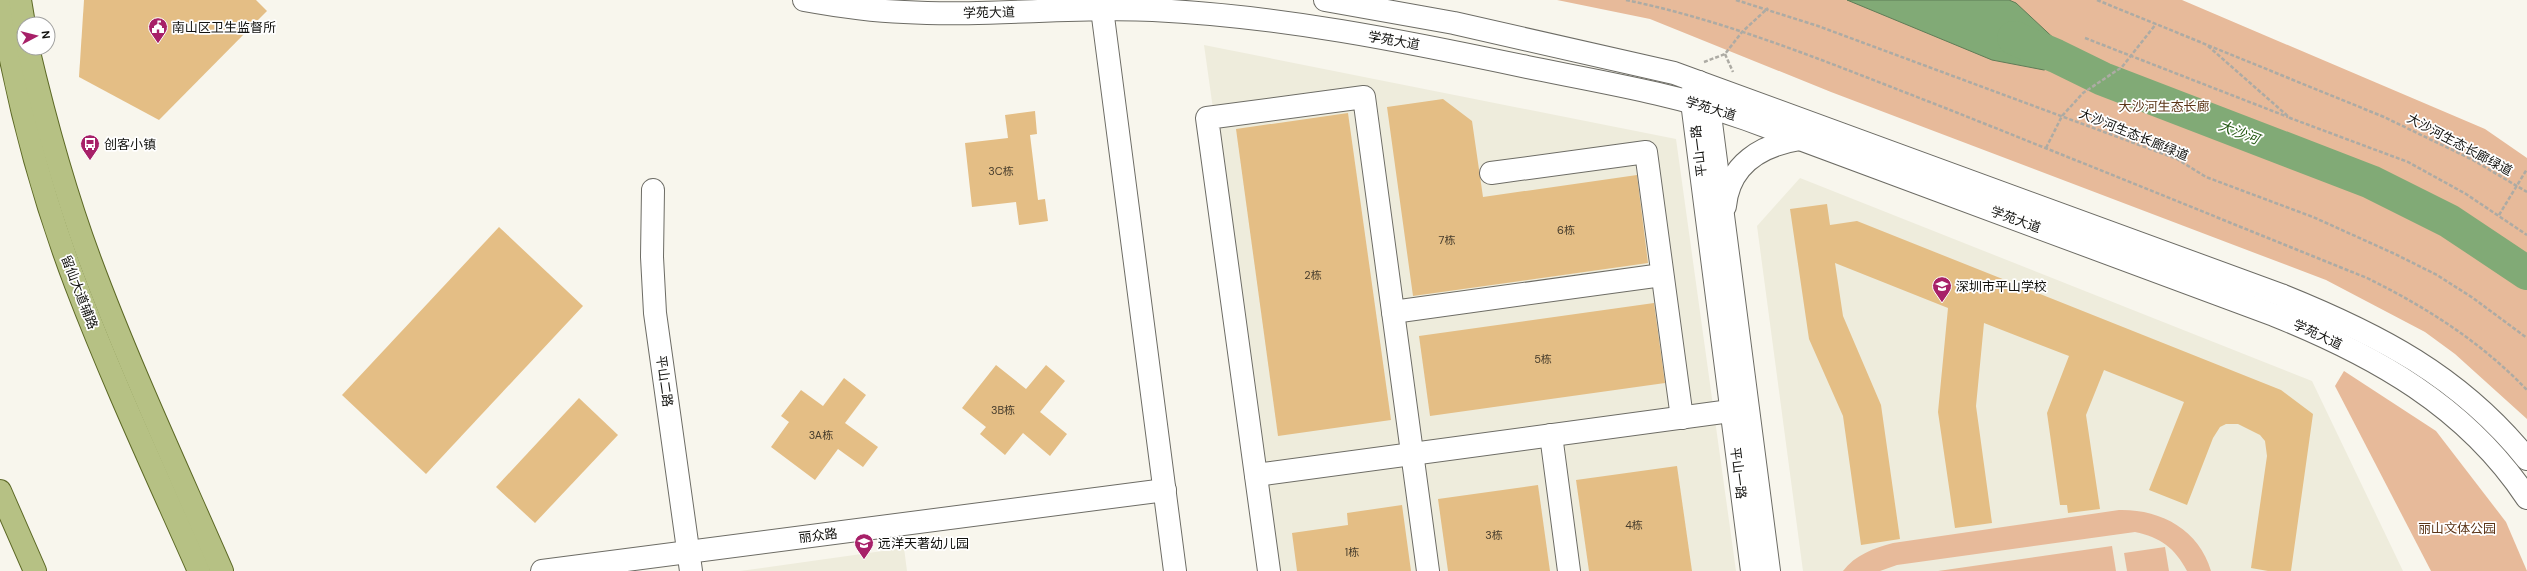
<svg xmlns="http://www.w3.org/2000/svg" width="2527" height="571" font-family="'DM Sans','Noto Sans SC',sans-serif">
  <rect width="100%" height="100%" fill="#f8f6ed"/>
  <g fill="#eeecdc">
    <polygon points="1204,45 1676,139 1736,571 1278,571"/>
    <polygon points="1800,178 2312,381 2403,571 1803,571 1757,226"/>
    <polygon points="904,548 907,571 740,571"/>
  </g>
  <g fill="#e7ba9a">
    <polygon points="1557,0 2182,0 2485,129 2527,158 2527,419 2455,354 2425,332 2326,280 1831,92 1650,19"/>
    <polygon points="2344,371 2436,431 2506,522 2527,571 2431,571 2335,386"/>
    <path d="M2119 510C2160 509 2199 529 2211 571H2187C2175 548 2160 537 2135 532L1897 565 1880 571H1843C1855 555 1874 548 1893 543Z"/>
    <polygon points="2112,546 2116,571 1938,571"/>
    <polygon points="2165,547 2169,571 2127,571 2124,553"/>
  </g>
  <polygon fill="#81aa76" stroke="#5f7c57" points="1847,0 2009,0 2016,3 2061,45 2054,66 2044,70 1992,60"/>
  <g fill="none" stroke-linecap="round" stroke-linejoin="round">
    <polyline stroke="#81aa76" stroke-width="34" points="2014,38 2056,56 2103,79 2371,182 2449,221 2527,273"/>
  </g>
  <g fill="#e4be85">
    <polygon points="84,0 256,0 267,11 159,120 79,77"/>
    <polygon points="1443,99 1472,121 1483,197 1637,175 1648,263 1413,296 1387,107"/>
    <polygon points="1035,111 1037,134 1030,135 1038,200 1045,199 1048,221 1019,225 1016,202 972,207 965,143 1008,138 1005,115"/>
    <polygon points="1348,113 1391,420 1278,436 1236,129"/>
    <polygon points="1827,204 1830,225 1857,221 2281,390 2313,414 2291,571 2268,571 2251,568 2267,456 2265,441 2260,435 2238,424 2226,424 2220,427 2213,438 2187,505 2149,490 2184,402 2104,370 2086,415 2100,509 2068,513 2067,505 2060,505 2047,413 2069,356 1984,323 1976,406 1992,523 1955,528 1938,412 1948,308 1835,263 1843,316 1881,405 1900,539 1861,545 1843,416 1809,339 1790,209"/>
    <polygon points="499,227 583,306 426,474 342,395"/>
    <polygon points="1654,303 1665,383 1430,416 1419,336"/>
    <polygon points="996,365 1026,389 1046,365 1065,381 1040,412 1067,434 1050,456 1023,433 1005,455 980,434 986,427 962,408"/>
    <polygon points="844,378 866,395 845,423 878,447 863,467 838,449 815,480 771,447 789,422 781,416 801,390 823,406"/>
    <polygon points="579,398 618,435 535,523 496,487"/>
    <polygon points="1677,466 1692,571 1589,571 1576,480"/>
    <polygon points="1538,485 1550,571 1448,571 1438,499"/>
    <polygon points="1402,505 1411,571 1297,571 1292,533 1348,525 1347,513"/>
  </g>
  <g fill="none" stroke-linecap="round" stroke-linejoin="round">
    <defs>
      <g id="minor">
        <path d="M804 0C837 6 870 11 904 12 987 17 1070 6 1153 10 1280 16 1404 41 1527 67 1601 82 1675 94 1746 119L2274 315C2374 355 2466 406 2527 498"/>
        <path d="M1325 0 1454 23 1674 73 2281 295C2378 334 2460 376 2527 459"/>
        <polyline points="1102,9 1175,571"/>
        <polyline points="1491,173 1646,152 1682,418"/>
        <polyline points="653,190 652,257 655,313 691,571"/>
        <path d="M1725 206C1729 164 1762 145 1800 139"/>
        <polyline points="1393,312 1662,275"/>
        <polyline points="1551,435 1569,571"/>
        <polyline points="1256,475 1745,409"/>
        <polyline points="542,571 1165,490"/>
        <polyline points="1269,571 1207,118 1364,97 1428,571"/>
        <polyline points="1752,571 1692,102 1693,90 1699,82 1709,107 1769,571"/>
      </g>
      <g id="major">
        <path d="M0 0C16 97 41 193 76 285 113 382 157 476 199 571"/>
        <polyline points="20,0 24,24"/>
        <path d="M28 48C45 120 64 190 90 260 129 365 177 468 222 571"/>
        <polyline points="0,491 35,571"/>
      </g>
    </defs>
    <use href="#minor" stroke="#6d6c65" stroke-width="24"/>
    <use href="#major" stroke="#5c6825" stroke-width="24"/>
    <g stroke="#adaba4" stroke-width="2.5" stroke-dasharray="4 2" stroke-linecap="butt">
      <path d="M1626 0C1732 22 1834 65 1935 104 2079 161 2223 220 2367 278 2426 307 2481 342 2527 390"/>
      <polyline points="1736,0 1818,26 2177,159 2206,177 2313,217 2395,254 2437,275 2473,298 2527,338"/>
      <polyline points="2097,0 2384,117 2473,160 2527,192"/>
      <polyline points="2085,38 2288,117"/>
      <polyline points="2208,46 2290,118 2408,162 2466,194 2527,235"/>
      <polyline points="1725,54 1733,72"/>
      <polyline points="1704,62 1725,54 1742,32 1768,8"/>
      <polyline points="2046,148 2062,116 2083,93 2122,67 2156,24"/>
      <polyline points="2499,215 2527,169"/>
    </g>
    <use href="#minor" stroke="#fff" stroke-width="22"/>
    <use href="#major" stroke="#b6c184" stroke-width="22"/>
  </g>
  <defs>
    <symbol id="civic-pin" viewBox="-11 -11 22 30"><path d="M0 17L-7.5 6A9.5 9.5 0 1 1 7.5 6Z" fill="#a72068" stroke="#fff"/><path d="M-.6-6.5H3V-4.5H.6V-3L4-1V1h2V6H-6V1h2V-1L-.6-3ZM-1.2 2.5V6h2.4V2.5Z" fill="#fff"/></symbol>
    <symbol id="bus-pin" viewBox="-11 -11 22 30"><path d="M0 17L-7.5 6A9.5 9.5 0 1 1 7.5 6Z" fill="#a72068" stroke="#fff"/><path d="M-5-6H5V4H4V6H2V4H-2V6H-4V4H-5ZM-3.5-4V0h7V-4ZM-3.5 1.2v1.5H-2V1.2ZM2 1.2v1.5H3.5V1.2Z" fill="#fff"/></symbol>
    <symbol id="school-pin" viewBox="-11 -11 22 30"><path d="M0 17L-7.5 6A9.5 9.5 0 1 1 7.5 6Z" fill="#a72068" stroke="#fff"/><path d="M0-5L7-2L0 1L-7-2ZM-4 1L0 2.5L4 1V4Q0 6-4 4Z" fill="#fff"/></symbol>
  </defs>
  <g fill-rule="evenodd">
    <use href="#civic-pin" x="147" y="16" width="22" height="30"/>
    <use href="#bus-pin" x="79" y="133" width="22" height="30"/>
    <use href="#school-pin" x="1931" y="275" width="22" height="30"/>
    <use href="#school-pin" x="853" y="532" width="22" height="30"/>
  </g>
  <g text-anchor="middle" stroke-width="3.5" stroke-linejoin="round" paint-order="stroke">
    <g font-size="11" fill="#463c2c">
      <text x="1001" y="175">3C栋</text>
      <text x="1566" y="234">6栋</text>
      <text x="1447" y="244">7栋</text>
      <text x="1313" y="279">2栋</text>
      <text x="1543" y="363">5栋</text>
      <text x="1003" y="414">3B栋</text>
      <text x="821" y="439">3A栋</text>
      <text x="1634" y="529">4栋</text>
      <text x="1494" y="539">3栋</text>
      <text x="1352" y="556">1栋</text>
    </g>
    <g font-size="13" fill="#11110e" stroke="#fff">
      <text transform="translate(989 12) rotate(-1)" y="5">学苑大道</text>
      <text transform="translate(1394 40) rotate(10)" y="5">学苑大道</text>
      <text transform="translate(1711 108) rotate(17)" y="5">学苑大道</text>
      <text transform="translate(2134 134) rotate(22)" y="5">大沙河生态长廊绿道</text>
      <text transform="translate(2460 144) rotate(28)" y="5">大沙河生态长廊绿道</text>
      <text transform="translate(1698 151) rotate(-97)" y="5">平山一路</text>
      <text transform="translate(2016 219) rotate(20)" y="5">学苑大道</text>
      <text transform="translate(80 292) rotate(69)" y="5">留仙大道辅路</text>
      <text transform="translate(2318 334) rotate(25)" y="5">学苑大道</text>
      <text transform="translate(665 381) rotate(82)" y="5">平山二路</text>
      <text transform="translate(1739 473) rotate(83)" y="5">平山一路</text>
      <text transform="translate(818 535) rotate(-7)" y="5">丽众路</text>
    </g>
    <g font-size="13" fill="#11110e" stroke="#fff" text-anchor="start">
      <text x="172" y="32">南山区卫生监督所</text>
      <text x="104" y="149">创客小镇</text>
      <text x="1956" y="291">深圳市平山学校</text>
      <text x="878" y="548">远洋天著幼儿园</text>
    </g>
    <g font-size="13" fill="#5b3517" stroke="#fff">
      <text x="2164" y="111">大沙河生态长廊</text>
      <text x="2457" y="533">丽山文体公园</text>
    </g>
    <g font-size="14" font-style="italic" fill="#20560e" stroke="#fff">
      <text transform="translate(2239 132) rotate(21)" y="5">大沙河</text>
    </g>
  </g>
  <g transform="translate(36 36) rotate(83)"><circle r="19" fill="#ffffff" stroke="#a0a09f"/>
  <path d="M0-3L7 15L0 10L-7 15Z" fill="#a72068"/>
  <text y="-6" font-size="11" font-weight="bold" text-anchor="middle" fill="#11110e">N</text>
  </g>
</svg>
